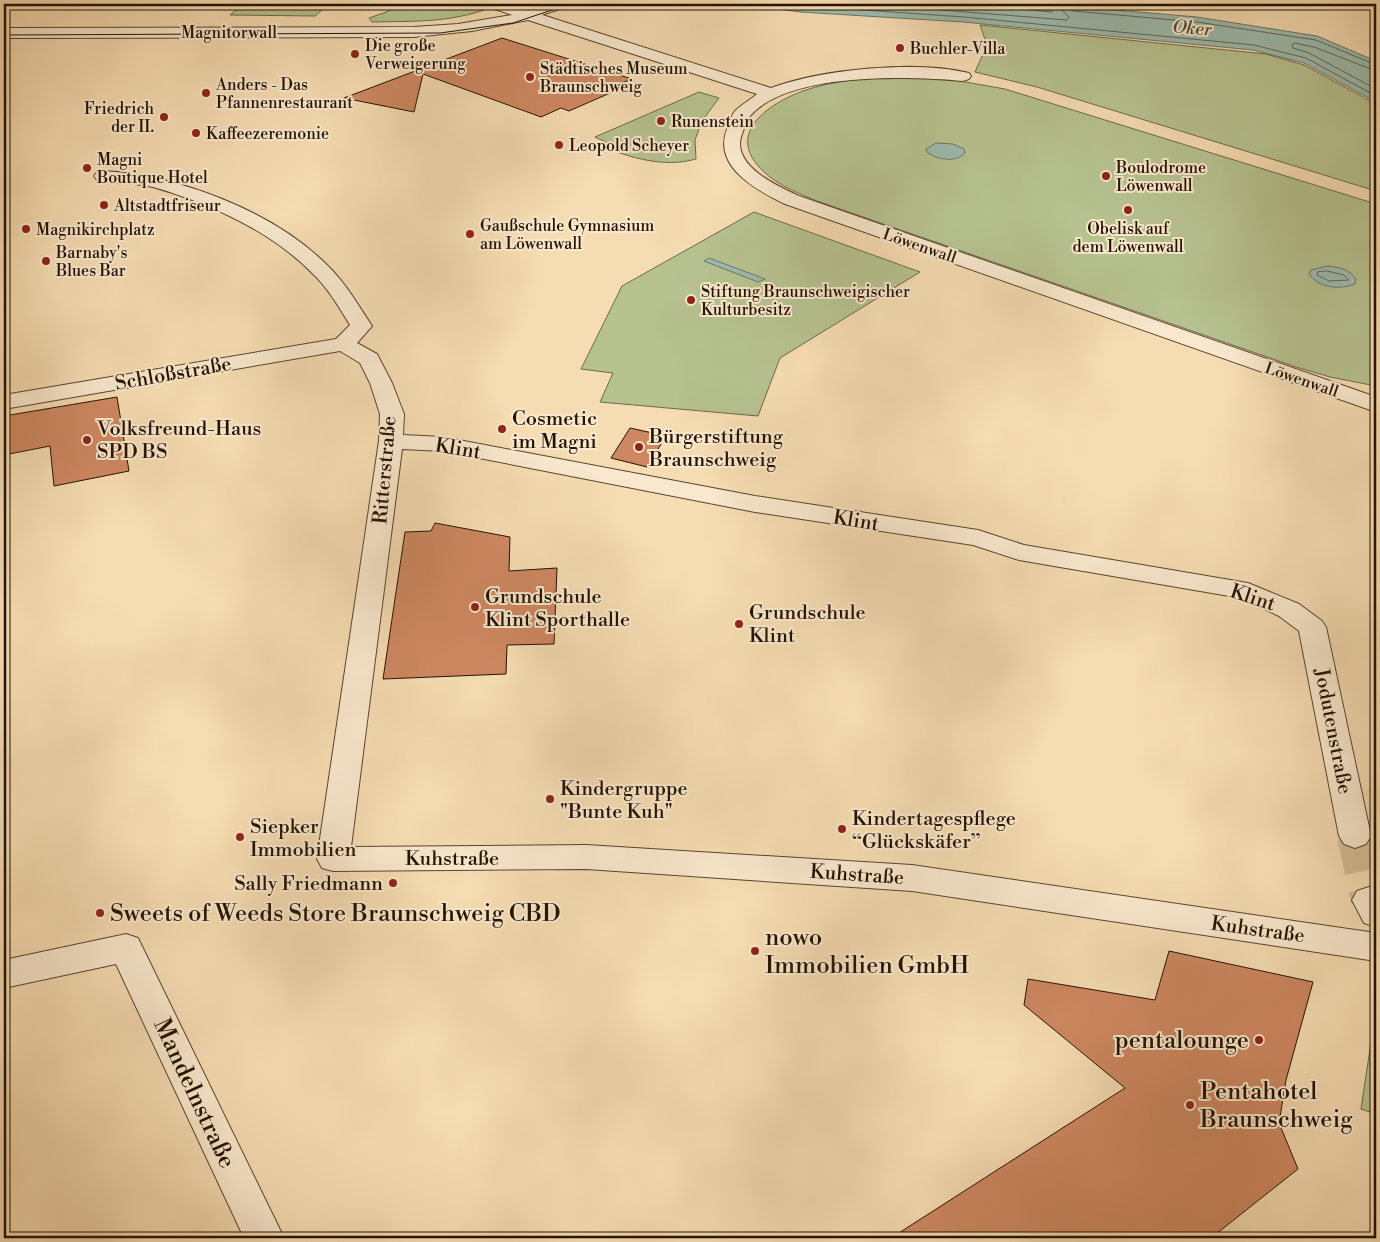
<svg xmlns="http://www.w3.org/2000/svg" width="1380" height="1242" font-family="'Libre Bodoni',serif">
  <rect width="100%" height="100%" fill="#f6dcb2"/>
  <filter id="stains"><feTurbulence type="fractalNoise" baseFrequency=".004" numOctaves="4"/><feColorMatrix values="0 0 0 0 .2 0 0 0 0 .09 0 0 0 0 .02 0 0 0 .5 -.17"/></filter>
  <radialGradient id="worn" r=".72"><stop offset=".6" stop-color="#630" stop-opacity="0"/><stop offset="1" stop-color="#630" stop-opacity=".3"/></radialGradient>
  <g fill="#b6c290" stroke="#6c6a48">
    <polygon points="244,4 299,4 296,6 322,10 315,16 230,15"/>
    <path d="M400 4H472L487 9C447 23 414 21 372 22L369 18 389 11Z"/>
    <polygon points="980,25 1266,54 1304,65 1376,104 1376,191 1037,87 975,72 987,45"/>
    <path d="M900 77 954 80 1005 89 1376 204V386L1330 377 1296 367 817 201C798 193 779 186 764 172 723 134 768 104 803 91 834 80 868 78 900 77Z"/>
    <path d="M699 92 719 98 702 121 695 140 696 159C664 168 631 158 601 146L608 143 595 137Z"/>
    <polygon points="754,212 920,272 780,358 758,416 600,402 613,373 581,369 622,286"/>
    <polygon points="1376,1009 1376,1114 1361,1109"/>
  </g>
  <g fill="#9dbbae" stroke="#6c7769">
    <polygon points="742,4 1045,4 1197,17 1317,36 1376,61 1376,102 1304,63 1253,50 963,22 800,12"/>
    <path d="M936 143 953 144 964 149 965 153C956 163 937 160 927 152L926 149Z"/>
    <polygon points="709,258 765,279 758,282 704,261"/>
    <path d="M1327 266C1338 267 1349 269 1356 279L1355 284C1340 290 1318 288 1309 274L1311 270Z"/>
  </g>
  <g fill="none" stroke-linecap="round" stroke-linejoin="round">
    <g stroke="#606658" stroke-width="1">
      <polyline points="777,4 964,17 1254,45 1306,58 1376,96"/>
      <polyline points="865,4 1067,20 1069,17 1062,10 1061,4"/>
      <polyline points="966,4 1052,12 1054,4"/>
      <polyline points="1068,4 1069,9 1073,11 1197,22 1316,40 1376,65"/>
      <polyline points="1376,71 1314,47 1294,43 1292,45 1293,48 1309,53 1376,89"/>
      <polygon points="1327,271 1344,275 1349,280 1329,281 1317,275 1318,272"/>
    </g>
  </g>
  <g fill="#ce8861" stroke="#231201">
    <polygon points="502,38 632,79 610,88 617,90 569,111 561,108 541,117 423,74 414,112 344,98"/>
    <polygon points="117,397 129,471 54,486 50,446 4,455 4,416"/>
    <polygon points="630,428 666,436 647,467 611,458"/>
    <polygon points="435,523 510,537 509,571 557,568 554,644 507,645 506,674 383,679 405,532 431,531"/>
    <polygon points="1169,951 1313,982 1286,1080 1279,1123 1298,1169 1211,1238 891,1238 1125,1088 1024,1005 1028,979 1155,1000"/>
  </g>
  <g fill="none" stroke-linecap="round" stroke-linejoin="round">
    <polyline stroke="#d6be97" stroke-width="36" stroke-dasharray="36 18" stroke-linecap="butt" points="1355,836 1369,900"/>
    <defs>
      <g id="minor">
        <path d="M487 4H508L771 88C821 69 917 60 969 73L971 76 969 79 963 81C909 76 788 72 750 116 746 121 744 129 742 134 730 165 777 186 799 196L1376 397V412L785 204C758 191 712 167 727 129 729 124 731 116 735 111 741 105 750 100 757 94L528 20 472 31 414 37 4 38V28L414 27 458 24 512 15 489 7Z"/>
        <path d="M103 171C178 175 273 211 327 265 345 282 358 305 372 326L357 343 377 354 392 383 404 414 403 435 443 437 755 496 978 530 1024 545 1248 583 1299 604 1322 621 1326 627 1371 836 1366 844 1355 848 1344 844 1339 836 1299 631 1279 616 1241 598 1019 560 973 545 755 512 443 451 402 449 351 847 586 845 912 865 1376 933V961L912 891 586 869 333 871 322 868 317 859 379 441 380 414 370 383 360 363 340 351 4 409V395L336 339 350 325C339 307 328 288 312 273 271 231 209 203 153 187 135 182 115 184 97 180L94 176 97 172Z"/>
        <polygon points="1369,887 1376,889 1376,927 1364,923 1352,900 1357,891"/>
        <polygon points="126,934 138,938 284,1238 244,1238 116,964 4,988 4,960"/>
      </g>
      <polygon id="tertiary" points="547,4 568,4 566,7 529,19 522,15 524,12"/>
    </defs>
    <use href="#minor" stroke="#58442d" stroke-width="2"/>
    <use href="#tertiary" stroke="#58442d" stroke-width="2"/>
    <use href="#minor" fill="#f9e8cd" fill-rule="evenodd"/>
    <use href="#tertiary" fill="#f9e8cd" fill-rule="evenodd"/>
    <polyline stroke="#231201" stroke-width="1" points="4,35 440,33 513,23 570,4"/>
  </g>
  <g fill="#8f2418" stroke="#f9e8cd" stroke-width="2">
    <circle cx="900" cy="48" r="5"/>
    <circle cx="355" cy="54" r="5"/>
    <circle cx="530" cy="77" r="5"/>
    <circle cx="206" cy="93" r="5"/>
    <circle cx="164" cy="117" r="5"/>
    <circle cx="661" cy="121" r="5"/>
    <circle cx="196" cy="133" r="5"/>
    <circle cx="559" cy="145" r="5"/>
    <circle cx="87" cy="168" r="5"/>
    <circle cx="1106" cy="176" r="5"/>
    <circle cx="104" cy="205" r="5"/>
    <circle cx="1128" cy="210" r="5"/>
    <circle cx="26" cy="229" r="5"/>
    <circle cx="470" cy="234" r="5"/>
    <circle cx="46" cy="261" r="5"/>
    <circle cx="691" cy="300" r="5"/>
    <circle cx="502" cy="429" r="5"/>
    <circle cx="87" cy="440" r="5"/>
    <circle cx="639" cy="447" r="5"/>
    <circle cx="475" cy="607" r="5"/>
    <circle cx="739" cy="624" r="5"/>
    <circle cx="550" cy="799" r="5"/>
    <circle cx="842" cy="829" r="5"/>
    <circle cx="240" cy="837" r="5"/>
    <circle cx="393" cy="883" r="5"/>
    <circle cx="100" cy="913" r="5"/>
    <circle cx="755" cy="951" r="5"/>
    <circle cx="1259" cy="1040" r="5"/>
    <circle cx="1190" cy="1105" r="5"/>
  </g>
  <g text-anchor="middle" stroke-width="4" stroke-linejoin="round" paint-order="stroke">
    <g font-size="16" fill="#231201" stroke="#f9e8cd">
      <text x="229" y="38">Magnitorwall</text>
      <text transform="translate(920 245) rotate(19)" y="6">Löwenwall</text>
      <text transform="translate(1302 379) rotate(19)" y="6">Löwenwall</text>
    </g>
    <g font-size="16" fill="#231201" stroke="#f9e8cd" text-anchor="start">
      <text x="365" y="51">Die große<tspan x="365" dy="18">Verweigerung</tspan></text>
      <text x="910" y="54">Buchler-Villa</text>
      <text x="540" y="74">Städtisches Museum<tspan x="540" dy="18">Braunschweig</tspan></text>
      <text x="216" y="90">Anders - Das<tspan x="216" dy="18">Pfannenrestaurant</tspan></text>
      <text x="154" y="114" text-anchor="end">Friedrich<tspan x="154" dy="18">der II.</tspan></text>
      <text x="671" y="127">Runenstein</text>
      <text x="206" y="139">Kaffeezeremonie</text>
      <text x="569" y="151">Leopold Scheyer</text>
      <text x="97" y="165">Magni<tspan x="97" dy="18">Boutique Hotel</tspan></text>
      <text x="1116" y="173">Boulodrome<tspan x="1116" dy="18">Löwenwall</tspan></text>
      <text x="114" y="211">Altstadtfriseur</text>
      <text x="480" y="231">Gaußschule Gymnasium<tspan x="480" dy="18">am Löwenwall</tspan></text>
      <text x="1128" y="234" text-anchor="middle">Obelisk auf<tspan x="1128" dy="18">dem Löwenwall</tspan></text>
      <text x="36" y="235">Magnikirchplatz</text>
      <text x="56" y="258">Barnaby's<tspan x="56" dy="18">Blues Bar</tspan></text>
      <text x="701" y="297">Stiftung Braunschweigischer<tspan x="701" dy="18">Kulturbesitz</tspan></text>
    </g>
    <g font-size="18" font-style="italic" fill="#4e4d3e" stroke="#f9e8cd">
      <text transform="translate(1192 28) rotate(5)" y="6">Oker</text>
    </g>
    <g font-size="20" fill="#231201" stroke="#f9e8cd">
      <text transform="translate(173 373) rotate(-10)" y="7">Schloßstraße</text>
      <text transform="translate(458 448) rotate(9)" y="7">Klint</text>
      <text transform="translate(384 470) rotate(-85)" y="7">Ritterstraße</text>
      <text transform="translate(856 520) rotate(9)" y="7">Klint</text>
      <text transform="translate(1253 597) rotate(18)" y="7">Klint</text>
      <text transform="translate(1334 731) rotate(79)" y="7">Jodutenstraße</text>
      <text x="452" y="865">Kuhstraße</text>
      <text transform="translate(857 874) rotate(4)" y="7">Kuhstraße</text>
      <text transform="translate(1258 929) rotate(8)" y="7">Kuhstraße</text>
    </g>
    <g font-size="20" fill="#231201" stroke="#f9e8cd" text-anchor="start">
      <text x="512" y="425">Cosmetic<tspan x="512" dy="23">im Magni</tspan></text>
      <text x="97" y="435">Volksfreund-Haus<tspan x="97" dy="23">SPD BS</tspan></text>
      <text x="649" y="443">Bürgerstiftung<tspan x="649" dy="23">Braunschweig</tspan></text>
      <text x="485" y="603">Grundschule<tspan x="485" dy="23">Klint Sporthalle</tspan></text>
      <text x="749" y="619">Grundschule<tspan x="749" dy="23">Klint</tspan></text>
      <text x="560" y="795">Kindergruppe<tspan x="560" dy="23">"Bunte Kuh"</tspan></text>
      <text x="852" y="825">Kindertagespflege<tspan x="852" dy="23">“Glückskäfer”</tspan></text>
      <text x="250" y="833">Siepker<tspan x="250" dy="23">Immobilien</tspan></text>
      <text x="383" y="890" text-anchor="end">Sally Friedmann</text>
    </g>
    <g font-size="24" fill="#231201" stroke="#f9e8cd" text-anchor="start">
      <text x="110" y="921">Sweets of Weeds Store Braunschweig CBD</text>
      <text x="765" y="945">nowo<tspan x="765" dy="28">Immobilien GmbH</tspan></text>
      <text x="1249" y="1048" text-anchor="end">pentalounge</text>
      <text x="1200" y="1099">Pentahotel<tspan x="1200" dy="28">Braunschweig</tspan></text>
    </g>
    <g font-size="24" fill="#231201" stroke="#f9e8cd">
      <text transform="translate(195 1093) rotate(65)" y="8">Mandelnstraße</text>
    </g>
  </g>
  <rect width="1380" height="1242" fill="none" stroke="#f6dcb2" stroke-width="20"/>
  <rect x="5" y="5" width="1370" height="1232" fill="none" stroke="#231201" stroke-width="2.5"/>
  <rect x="10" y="10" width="1360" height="1222" fill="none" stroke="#231201"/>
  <rect width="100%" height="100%" filter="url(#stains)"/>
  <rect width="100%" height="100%" fill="url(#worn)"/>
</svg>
